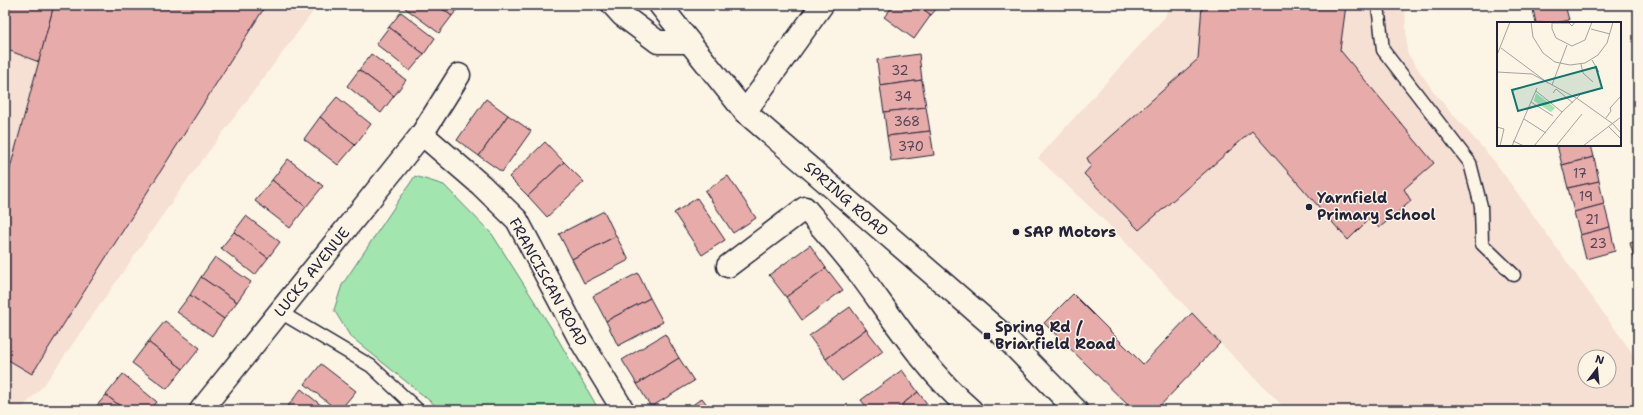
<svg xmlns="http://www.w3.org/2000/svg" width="1643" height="415" font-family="'Shantell Sans',sans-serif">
  <rect width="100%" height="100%" fill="#fcf5e5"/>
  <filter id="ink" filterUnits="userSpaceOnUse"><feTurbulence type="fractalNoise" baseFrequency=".025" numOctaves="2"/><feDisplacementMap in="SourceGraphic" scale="8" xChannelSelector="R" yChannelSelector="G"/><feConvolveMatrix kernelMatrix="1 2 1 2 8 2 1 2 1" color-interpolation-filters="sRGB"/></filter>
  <g filter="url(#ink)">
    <g fill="#f6dfd3" fill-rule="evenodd">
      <polygon points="5,5 318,5 183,186 44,385 20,410 5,410"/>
      <path d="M1169 5H1405L1407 53 1436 95 1495 162 1638 361V410H1287L1220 343 1109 225 1038 158 1165 17ZM1585 357H1609V381H1585Z"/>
    </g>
    <polygon fill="#a2e5af" stroke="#628475" points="415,176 444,185 492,234 552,329 599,410 441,410 350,336 334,310 342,285"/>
    <g fill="#e7acaa" stroke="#22223b">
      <polygon points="5,5 54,5 39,62 5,49"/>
      <polygon points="54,5 266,5 32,374 5,358 5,187"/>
      <polygon points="407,5 437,5 452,16 439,33 405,8"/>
      <polygon points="437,5 461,5 452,16"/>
      <polygon points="894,5 918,5 931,15 914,39 884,17"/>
      <polygon points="918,5 940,5 931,15"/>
      <polygon points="1202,5 1346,5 1340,50 1434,163 1404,189 1411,201 1379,228 1371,217 1348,240 1252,131 1139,230 1084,174 1091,166 1087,158 1198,59"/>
      <polygon points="1532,5 1565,5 1569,20 1556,23 1536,23"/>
      <polygon points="401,12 435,38 424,54 389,27"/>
      <polygon points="389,27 424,54 410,71 376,44"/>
      <polygon points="371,54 406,80 394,96 359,70"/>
      <polygon points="919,54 922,80 880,86 877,60"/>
      <polygon points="359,70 394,96 381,113 347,86"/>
      <polygon points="922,80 926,107 884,112 880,86"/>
      <polygon points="337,97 371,124 355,145 320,117"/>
      <polygon points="486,99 508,115 479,156 457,140"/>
      <polygon points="926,107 930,131 887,136 884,112"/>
      <polygon points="508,115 531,131 502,172 479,156"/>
      <polygon points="320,117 355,145 338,165 304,139"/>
      <polygon points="930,131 934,155 891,161 887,136"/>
      <polygon points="545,142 564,162 528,196 509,177"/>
      <polygon points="1557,145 1591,145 1594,157 1562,165"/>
      <polygon points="1594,157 1599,181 1568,188 1562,165"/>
      <polygon points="288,159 323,186 306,207 272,180"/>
      <polygon points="564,162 584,182 547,217 528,196"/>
      <polygon points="728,176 756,218 733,233 705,191"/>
      <polygon points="272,180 306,207 290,228 255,201"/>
      <polygon points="1599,181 1604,204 1574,212 1568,188"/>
      <polygon points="697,198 725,240 702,255 674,213"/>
      <polygon points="1604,204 1610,227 1580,235 1574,212"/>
      <polygon points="604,211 616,236 572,259 559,234"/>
      <polygon points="246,216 280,242 268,258 234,232"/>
      <polygon points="1610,227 1615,251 1586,259 1580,235"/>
      <polygon points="234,232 268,258 255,275 221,248"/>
      <polygon points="616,236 629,260 584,283 572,259"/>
      <polygon points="1638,241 1638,271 1630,243"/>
      <polygon points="810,245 826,268 786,297 769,275"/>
      <polygon points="215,257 251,282 237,302 201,277"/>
      <polygon points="826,268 843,290 802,320 786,297"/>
      <polygon points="638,273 650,298 606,321 593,296"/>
      <polygon points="201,277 237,302 224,319 190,295"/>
      <polygon points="1073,294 1143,364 1192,313 1220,343 1156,410 1133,410 1044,323"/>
      <polygon points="190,295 224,319 212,336 177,312"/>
      <polygon points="650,298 663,322 618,346 606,321"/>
      <polygon points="850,307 866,329 826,359 809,336"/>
      <polygon points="165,321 200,348 183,369 148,342"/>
      <polygon points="866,329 883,351 842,381 826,359"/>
      <polygon points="665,334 679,358 637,384 622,360"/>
      <polygon points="148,342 183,369 167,389 132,363"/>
      <polygon points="679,358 694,381 651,407 637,384"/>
      <polygon points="321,364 356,391 340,410 337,410 305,384"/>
      <polygon points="902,370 918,392 895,410 869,410 861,400"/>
      <polygon points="123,374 157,402 150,410 125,410 106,395"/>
      <polygon points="301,389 327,410 285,410"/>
      <polygon points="918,392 932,410 895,410"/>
      <polygon points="106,395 125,410 93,410"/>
      <polygon points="702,398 711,410 686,410"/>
    </g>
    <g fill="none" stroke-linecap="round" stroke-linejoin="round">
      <defs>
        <g id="lane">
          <polyline points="1378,5 1383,50 1470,163 1481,206 1482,244 1514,275"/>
          <polyline points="280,312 371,366 418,410"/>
        </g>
        <g id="street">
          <polyline points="613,5 622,15 658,42 688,42"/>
          <polyline points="745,112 822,5"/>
          <polyline points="422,134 481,185 517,220 578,336 623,410"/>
          <path d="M728 266 805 208C822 228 840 248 856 269 892 317 925 370 971 410"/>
          <polyline points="201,410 422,134 459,75"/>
        </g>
        <polyline id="secondary" points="660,5 745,112 1000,332 1076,410"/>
      </defs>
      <use href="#lane" stroke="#22223b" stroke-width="15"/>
      <use href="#street" stroke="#22223b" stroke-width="25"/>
      <use href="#secondary" stroke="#22223b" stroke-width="25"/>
      <use href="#lane" stroke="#fcf5e5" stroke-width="12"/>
      <use href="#street" stroke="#fcf5e5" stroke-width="22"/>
      <use href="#secondary" stroke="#fcf5e5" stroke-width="22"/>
    </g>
  </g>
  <g fill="#22223b" stroke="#fcf5e5" stroke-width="1.5">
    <circle cx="1309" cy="207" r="4"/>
    <circle cx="1016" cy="232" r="4"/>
    <rect x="983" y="332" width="8" height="8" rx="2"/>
  </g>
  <g text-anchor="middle" stroke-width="3" stroke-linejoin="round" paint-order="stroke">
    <g font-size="13" fill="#534457">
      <text x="900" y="75">32</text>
      <text x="903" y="101">34</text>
      <text x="907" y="126">368</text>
      <text x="911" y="151">370</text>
      <text x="1580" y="178">17</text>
      <text x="1586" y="201">19</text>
      <text x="1592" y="224">21</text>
      <text x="1598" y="248">23</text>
    </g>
    <g font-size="15" font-weight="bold" fill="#22223b" stroke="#fcf5e5" text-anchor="start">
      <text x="1317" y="203">Yarnfield<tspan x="1317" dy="17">Primary School</tspan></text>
      <text x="1024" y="237">SAP Motors</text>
      <text x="995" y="332">Spring Rd /<tspan x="995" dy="17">Briarfield Road</tspan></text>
    </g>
    <g font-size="15" fill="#22223b" stroke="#fcf5e5">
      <text transform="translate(846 199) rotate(41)" y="5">SPRING ROAD</text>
      <text transform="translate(312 272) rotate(-51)" y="5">LUCKS AVENUE</text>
      <text transform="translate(548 282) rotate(61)" y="5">FRANCISCAN ROAD</text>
    </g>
  </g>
  <g transform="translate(1497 22)">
    <rect width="124" height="124" fill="#fcf5e5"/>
    <path d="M39 71 58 86 54 90 37 79Z" fill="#a2e5af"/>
    <path fill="none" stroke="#a5a1a1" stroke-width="1" d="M34 0 36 15 46 31 58 40 73 43 88 41 101 33 110 21 116 0M55 0V7L59 16 75 24 88 18 95 0M55 1H72L75 4 78 0M94 7 113 12M4 26 51 61M0 33 13 0M95 38 102 50M84 42 86 51 96 60M0 50 35 52 81 77 116 102M55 63 70 23M39 69 65 90M56 71 59 67 76 81M34 80 56 94M109 96 114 89 113 86 124 74M27 97 49 111M116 102 124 111M0 105 7 107 3 124M112 105 124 117M16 119 27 124M15 124 40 66M37 124 65 90 85 71M59 124 85 92M86 124 124 95"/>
    <path fill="#0f766e" fill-opacity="0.15" stroke="#0f766e" stroke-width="2" d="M99 45 105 66 21 89 15 68Z"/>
    <rect width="124" height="124" fill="none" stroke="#22223b" stroke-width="2"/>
  </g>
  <rect width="1643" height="415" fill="none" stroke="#fcf5e5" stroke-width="20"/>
  <rect x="10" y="10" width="1623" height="395" fill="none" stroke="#22223b" stroke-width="1.5" filter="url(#ink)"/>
  <g transform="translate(1597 369) rotate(16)"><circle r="19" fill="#fcf5e5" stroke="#a5a1a1"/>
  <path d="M0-3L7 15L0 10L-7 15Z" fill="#22223b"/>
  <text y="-6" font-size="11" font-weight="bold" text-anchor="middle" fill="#22223b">N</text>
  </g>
</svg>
